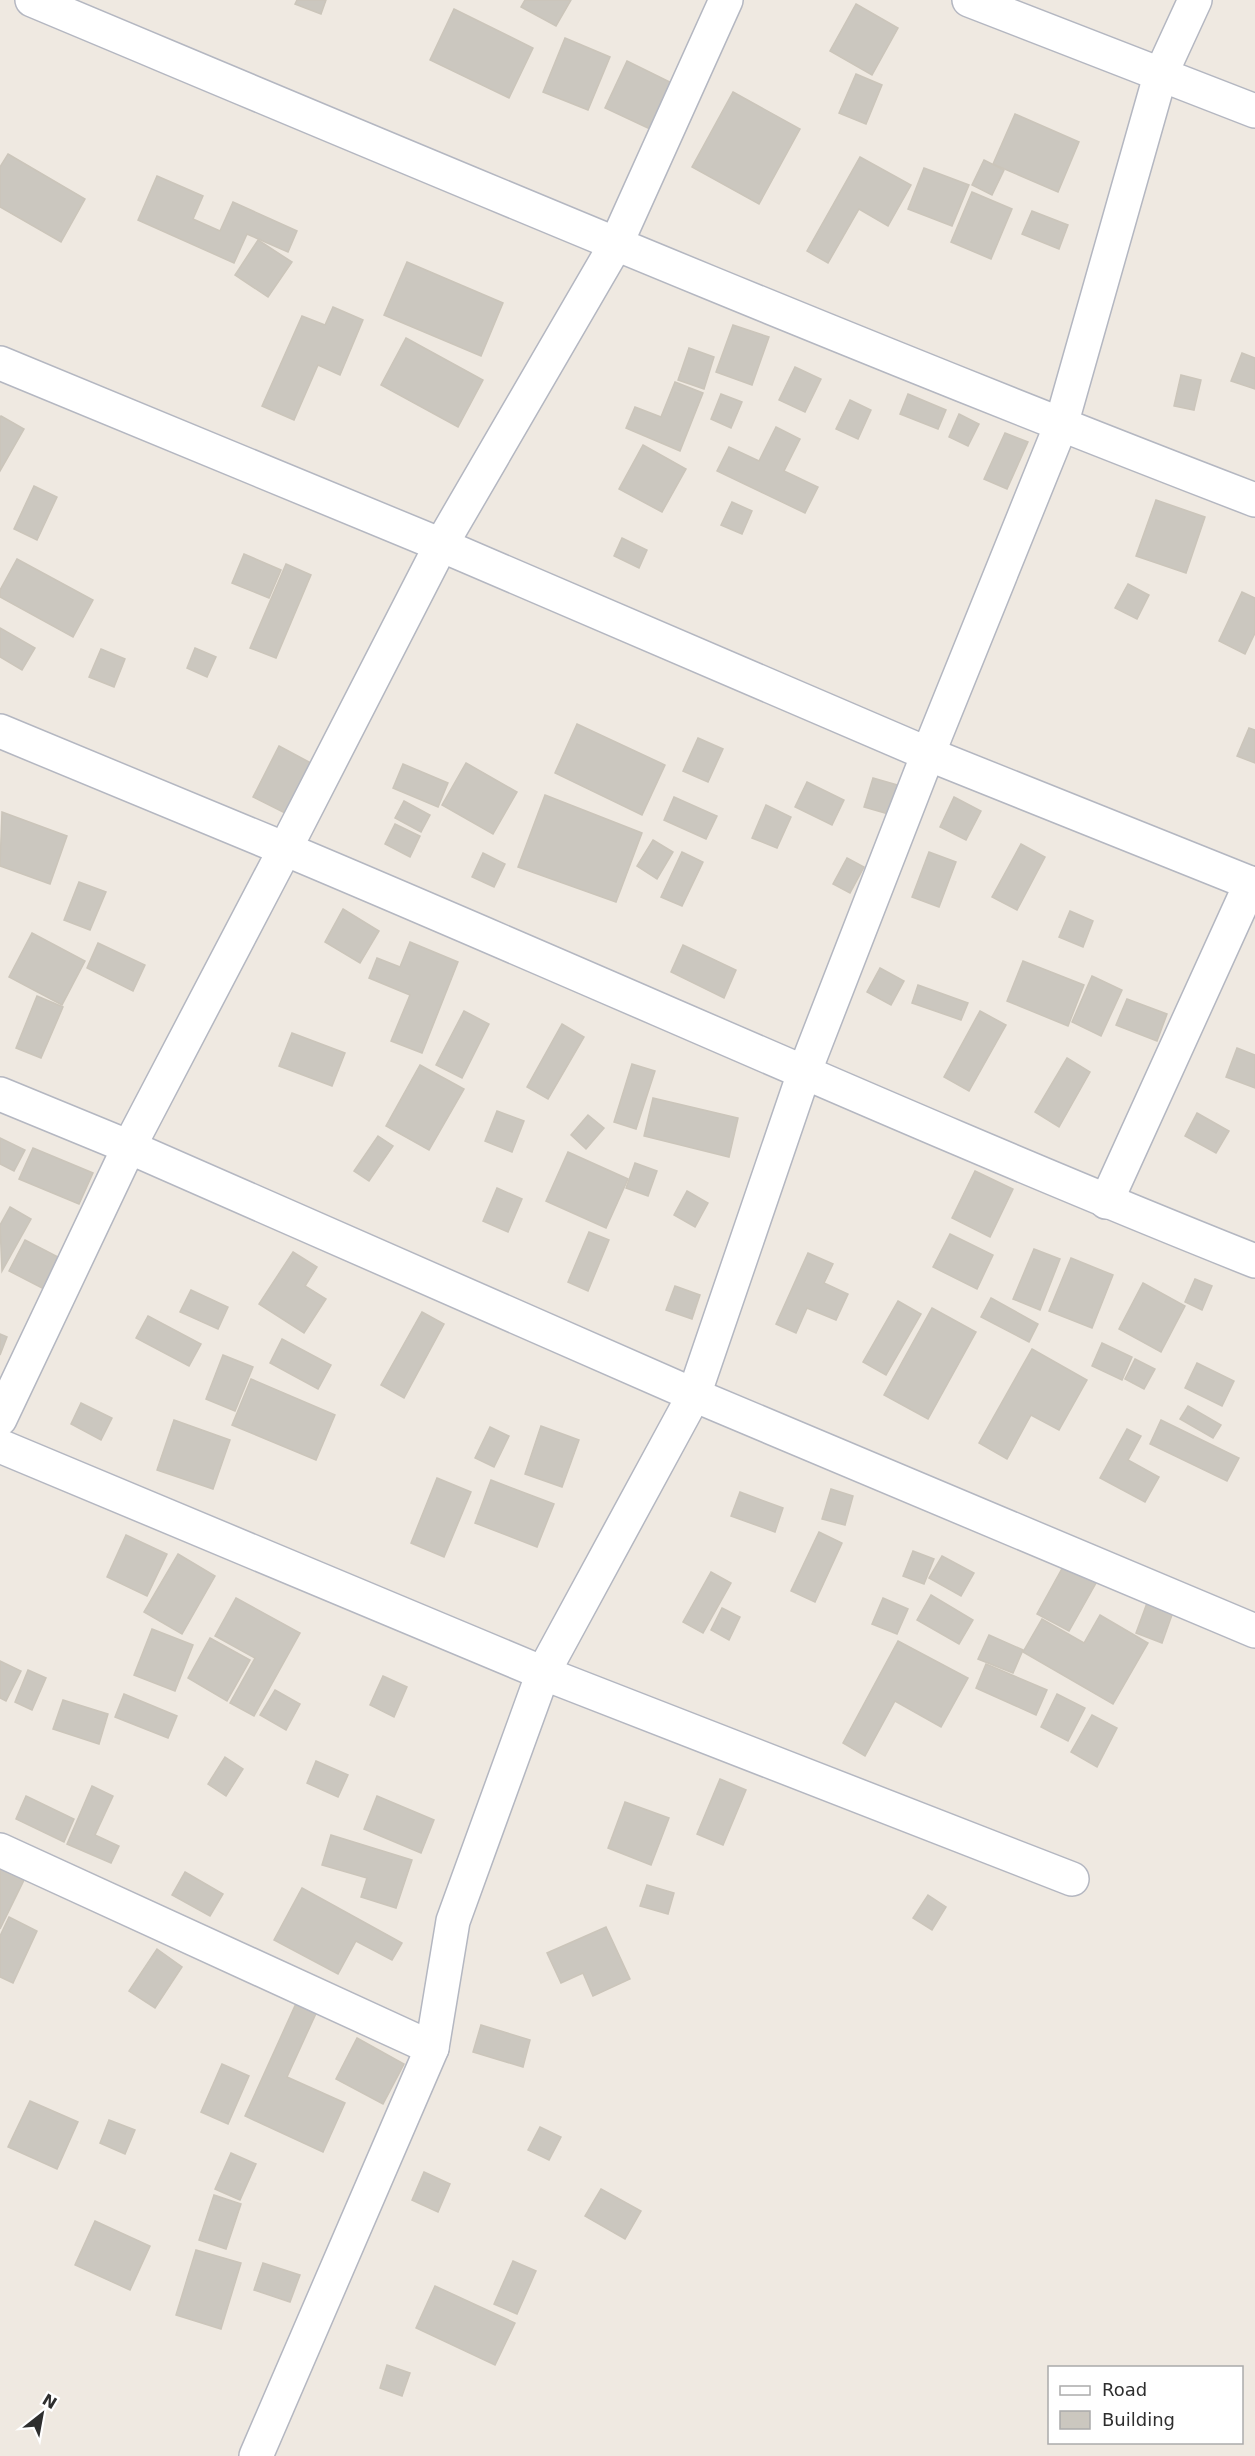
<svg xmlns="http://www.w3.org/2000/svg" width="1255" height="2456" font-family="'DejaVu Sans',sans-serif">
  <rect width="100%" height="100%" fill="#efe9e1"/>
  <g fill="#cbc7bf" stroke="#cbc5ba" stroke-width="1.5">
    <polygon points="297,0 326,0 321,14 295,4"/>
    <polygon points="525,0 571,0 556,26 521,7"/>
    <polygon points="856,4 898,28 872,75 830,51"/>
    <polygon points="454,9 533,48 509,98 430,60"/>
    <polygon points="565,38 610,57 588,110 543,92"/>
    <polygon points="627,61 672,83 650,129 605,108"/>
    <polygon points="856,74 882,85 866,124 839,113"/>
    <polygon points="733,92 800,129 759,204 692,167"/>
    <polygon points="1015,114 1079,142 1058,192 993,164"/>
    <polygon points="8,154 85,199 61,242 0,207 0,167"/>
    <polygon points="860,157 911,185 888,226 859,209 828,263 807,251"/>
    <polygon points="984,160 1004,170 992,195 972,185"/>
    <polygon points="924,168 969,185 952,226 908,209"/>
    <polygon points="157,176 203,196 193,219 220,231 233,202 297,231 288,252 247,234 234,263 138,220"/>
    <polygon points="972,192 1012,209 991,259 951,242"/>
    <polygon points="1032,211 1068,225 1059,249 1022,234"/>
    <polygon points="258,240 292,262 268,297 235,275"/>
    <polygon points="407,262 503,303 481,356 384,315"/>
    <polygon points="333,307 363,320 340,375 318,365 294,420 262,406 302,316 325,325"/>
    <polygon points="733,325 769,337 752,385 716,372"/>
    <polygon points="406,338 483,380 458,427 381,385"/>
    <polygon points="689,348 714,357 704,389 678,380"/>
    <polygon points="1242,353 1255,358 1255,389 1231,381"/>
    <polygon points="795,367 821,379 805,412 779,400"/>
    <polygon points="1181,375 1201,380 1194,410 1174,406"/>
    <polygon points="675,382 703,393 680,451 626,428 635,407 661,417"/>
    <polygon points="721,394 742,402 731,428 711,419"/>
    <polygon points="908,394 946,410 938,429 900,414"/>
    <polygon points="850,400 871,410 858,439 836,429"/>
    <polygon points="959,414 979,424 968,446 949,437"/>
    <polygon points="1,416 24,429 0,471 0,418"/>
    <polygon points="776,427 800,439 784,471 818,487 805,513 717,471 729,447 759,461"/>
    <polygon points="1005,433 1028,442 1007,489 984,479"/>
    <polygon points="643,445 686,469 662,512 619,489"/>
    <polygon points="34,486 57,497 37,540 14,529"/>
    <polygon points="1156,500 1205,517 1186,573 1136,556"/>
    <polygon points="732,502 752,511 742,534 721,525"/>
    <polygon points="622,538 647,550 639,568 614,556"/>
    <polygon points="244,554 281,570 269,598 232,583"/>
    <polygon points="17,559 93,600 73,637 0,597 0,590"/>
    <polygon points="286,564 311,575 276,658 250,648"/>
    <polygon points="1128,584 1149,595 1137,619 1115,608"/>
    <polygon points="1242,592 1255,598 1255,633 1245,654 1219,641"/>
    <polygon points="0,628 35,648 22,670 0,657"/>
    <polygon points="195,648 216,657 207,677 187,668"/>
    <polygon points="101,649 125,659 114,687 89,677"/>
    <polygon points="577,724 665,765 642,815 555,773"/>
    <polygon points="1249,728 1255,730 1255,763 1237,756"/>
    <polygon points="698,738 723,749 708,782 683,771"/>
    <polygon points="279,746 311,763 285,813 253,797"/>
    <polygon points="466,763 517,792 493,834 442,805"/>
    <polygon points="403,764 448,783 438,807 393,788"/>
    <polygon points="873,778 901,786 892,815 864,807"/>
    <polygon points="807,782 844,800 832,825 795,807"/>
    <polygon points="545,795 642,833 616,902 518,867"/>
    <polygon points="674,797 717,816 706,839 664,820"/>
    <polygon points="954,797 981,811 966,840 940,827"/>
    <polygon points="404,801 430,815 421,832 395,818"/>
    <polygon points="766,805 791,817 777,848 752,838"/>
    <polygon points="2,812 67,836 50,884 0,866"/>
    <polygon points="395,824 420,836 410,857 385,844"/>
    <polygon points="653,840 673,852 657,879 637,866"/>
    <polygon points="1021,844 1045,857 1017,910 992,897"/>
    <polygon points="682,852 703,862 682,906 661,897"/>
    <polygon points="929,852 956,862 939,907 912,897"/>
    <polygon points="483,853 505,864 494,887 472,877"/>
    <polygon points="847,858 864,867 850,893 833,884"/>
    <polygon points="79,882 106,892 90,930 64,920"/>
    <polygon points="343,909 379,931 360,963 325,942"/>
    <polygon points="1070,911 1093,921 1083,947 1059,937"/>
    <polygon points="32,933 85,961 62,1005 9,977"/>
    <polygon points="410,942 458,962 422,1053 391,1041 410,995 369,978 377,958 400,967"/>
    <polygon points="98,943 145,965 133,991 87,968"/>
    <polygon points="683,945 736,970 724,998 671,972"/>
    <polygon points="1023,961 1084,985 1068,1026 1007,1001"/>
    <polygon points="880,968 904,981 891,1005 867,992"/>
    <polygon points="1092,976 1122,990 1101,1036 1072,1022"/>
    <polygon points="918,985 968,1003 961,1020 912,1003"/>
    <polygon points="37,996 63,1007 41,1058 16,1048"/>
    <polygon points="1127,999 1167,1014 1157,1041 1116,1025"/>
    <polygon points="464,1011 489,1024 462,1078 436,1065"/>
    <polygon points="980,1011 1006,1025 969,1091 944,1077"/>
    <polygon points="562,1024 584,1037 548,1099 527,1087"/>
    <polygon points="292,1033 345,1053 332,1086 279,1066"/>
    <polygon points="1237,1048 1255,1055 1255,1088 1226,1077"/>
    <polygon points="1067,1058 1090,1072 1059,1127 1035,1112"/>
    <polygon points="632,1064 655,1071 636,1129 614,1122"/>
    <polygon points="420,1065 464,1089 429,1150 386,1126"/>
    <polygon points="653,1098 738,1118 729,1157 644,1136"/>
    <polygon points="497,1111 524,1121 512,1152 485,1141"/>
    <polygon points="1197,1113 1229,1131 1216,1153 1185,1136"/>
    <polygon points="588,1115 604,1128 586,1149 571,1135"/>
    <polygon points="378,1136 393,1146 369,1181 354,1171"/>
    <polygon points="0,1138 25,1150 14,1171 0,1164"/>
    <polygon points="33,1148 93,1173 79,1204 19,1179"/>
    <polygon points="568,1152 628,1179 606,1228 546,1201"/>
    <polygon points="635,1163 657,1171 648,1196 626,1188"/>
    <polygon points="975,1171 1013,1189 990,1237 952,1218"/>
    <polygon points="497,1188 522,1199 508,1232 483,1221"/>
    <polygon points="687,1191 708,1203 695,1227 674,1215"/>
    <polygon points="10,1207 31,1219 2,1271 0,1225"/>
    <polygon points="589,1232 609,1240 588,1291 568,1282"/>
    <polygon points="950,1234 993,1255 977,1289 933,1267"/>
    <polygon points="25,1240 60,1258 44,1289 9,1271"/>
    <polygon points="1034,1249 1060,1259 1040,1310 1013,1299"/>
    <polygon points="293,1252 317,1267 305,1286 326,1299 304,1333 259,1304"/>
    <polygon points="808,1253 833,1264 824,1283 848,1294 836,1320 807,1308 796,1333 776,1324"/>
    <polygon points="1071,1258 1113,1275 1092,1328 1049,1311"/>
    <polygon points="1195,1279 1212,1286 1202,1310 1185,1302"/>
    <polygon points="1143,1283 1185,1306 1161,1352 1119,1329"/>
    <polygon points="675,1286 700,1295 692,1319 666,1310"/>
    <polygon points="191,1290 228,1307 218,1329 180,1312"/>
    <polygon points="991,1298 1038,1324 1029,1342 981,1317"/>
    <polygon points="898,1301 921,1314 886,1375 863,1362"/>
    <polygon points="932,1308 976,1332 928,1419 884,1395"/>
    <polygon points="422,1312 444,1324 404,1398 381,1385"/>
    <polygon points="148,1316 201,1344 189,1366 136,1338"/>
    <polygon points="0,1334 7,1337 0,1355"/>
    <polygon points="282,1339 331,1365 318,1389 270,1363"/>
    <polygon points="1102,1343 1132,1357 1122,1380 1092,1366"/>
    <polygon points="1032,1349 1087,1380 1059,1430 1031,1415 1007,1459 979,1443"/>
    <polygon points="223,1355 253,1367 235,1411 206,1399"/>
    <polygon points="1135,1359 1155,1369 1144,1389 1125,1379"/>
    <polygon points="1197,1363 1234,1381 1222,1406 1185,1388"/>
    <polygon points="251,1379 335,1415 316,1460 232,1425"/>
    <polygon points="81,1403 112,1418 101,1440 71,1424"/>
    <polygon points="1188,1406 1221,1425 1213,1438 1180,1419"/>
    <polygon points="174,1420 230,1440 213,1489 157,1470"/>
    <polygon points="1161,1420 1239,1458 1227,1481 1150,1444"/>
    <polygon points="541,1426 579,1440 562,1487 525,1474"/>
    <polygon points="490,1427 509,1436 494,1467 475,1458"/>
    <polygon points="1127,1429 1141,1436 1128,1460 1159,1477 1145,1502 1100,1478"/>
    <polygon points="437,1478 471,1492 444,1557 411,1543"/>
    <polygon points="491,1480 554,1504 537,1547 475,1523"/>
    <polygon points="831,1489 853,1496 845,1525 822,1519"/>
    <polygon points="740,1492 783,1508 775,1532 731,1516"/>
    <polygon points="819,1532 842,1543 815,1602 791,1591"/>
    <polygon points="126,1535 167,1554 147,1596 107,1577"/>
    <polygon points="913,1551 934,1559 924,1584 903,1576"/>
    <polygon points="178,1554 215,1576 182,1634 144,1612"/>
    <polygon points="942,1556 974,1573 961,1596 929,1578"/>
    <polygon points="1064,1565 1096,1583 1069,1631 1037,1614"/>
    <polygon points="711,1572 731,1583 703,1633 683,1622"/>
    <polygon points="931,1595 973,1620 959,1644 917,1620"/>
    <polygon points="236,1598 300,1633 254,1716 230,1703 255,1658 215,1636"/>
    <polygon points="883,1598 908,1609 897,1634 872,1624"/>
    <polygon points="1147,1603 1173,1612 1162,1643 1136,1633"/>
    <polygon points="722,1608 740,1617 729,1640 711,1630"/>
    <polygon points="1100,1615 1148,1643 1113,1704 1023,1652 1042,1619 1084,1643"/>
    <polygon points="152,1629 193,1645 175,1691 134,1675"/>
    <polygon points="989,1635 1023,1650 1013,1673 978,1659"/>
    <polygon points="210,1638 250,1660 227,1701 188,1678"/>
    <polygon points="898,1641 968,1678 941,1727 895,1701 865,1756 843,1743"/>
    <polygon points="0,1661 21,1671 6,1701 0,1698"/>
    <polygon points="986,1664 1047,1690 1036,1715 976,1688"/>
    <polygon points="28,1670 46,1678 32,1710 15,1702"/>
    <polygon points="383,1676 407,1687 394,1717 370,1705"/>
    <polygon points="275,1690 300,1704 286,1730 260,1715"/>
    <polygon points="124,1694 177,1716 168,1738 115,1717"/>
    <polygon points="1057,1694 1085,1708 1068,1741 1041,1727"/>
    <polygon points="63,1700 108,1714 99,1744 53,1729"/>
    <polygon points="1092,1715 1117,1728 1097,1767 1071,1752"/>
    <polygon points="225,1757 243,1769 226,1796 208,1784"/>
    <polygon points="316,1761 348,1775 338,1797 307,1783"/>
    <polygon points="720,1779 746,1790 723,1845 697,1834"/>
    <polygon points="92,1786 113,1796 95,1835 119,1846 111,1863 67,1844"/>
    <polygon points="26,1796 74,1819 64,1842 16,1819"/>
    <polygon points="377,1796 434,1820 421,1853 364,1829"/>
    <polygon points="625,1802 669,1818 651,1865 608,1848"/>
    <polygon points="331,1835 412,1860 396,1908 361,1897 367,1878 322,1865"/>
    <polygon points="0,1868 24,1880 0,1929"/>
    <polygon points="185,1872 223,1894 210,1916 172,1895"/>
    <polygon points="647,1885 674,1893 668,1914 640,1906"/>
    <polygon points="302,1888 402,1943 392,1960 356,1941 338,1974 274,1940"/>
    <polygon points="928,1895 946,1907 932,1930 913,1918"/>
    <polygon points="9,1917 37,1931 13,1983 0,1977 0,1936"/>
    <polygon points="606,1927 630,1979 593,1996 583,1973 561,1983 547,1953"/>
    <polygon points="157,1949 182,1967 155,2008 129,1991"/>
    <polygon points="298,1999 318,2009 287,2077 345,2103 323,2152 245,2116"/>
    <polygon points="481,2025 530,2040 523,2067 473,2052"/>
    <polygon points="357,2038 404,2064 383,2104 336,2079"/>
    <polygon points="222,2064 249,2076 228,2124 201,2112"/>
    <polygon points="30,2101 78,2122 57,2169 8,2147"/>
    <polygon points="109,2120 135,2130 125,2154 100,2143"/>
    <polygon points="540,2127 561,2137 549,2160 528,2150"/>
    <polygon points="231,2153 256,2164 240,2200 215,2189"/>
    <polygon points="424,2172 450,2184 438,2212 412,2200"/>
    <polygon points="601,2189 641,2211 625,2239 585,2216"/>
    <polygon points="214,2195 241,2204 226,2249 199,2240"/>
    <polygon points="95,2221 150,2246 130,2290 75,2265"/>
    <polygon points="196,2250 241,2263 221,2329 176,2315"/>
    <polygon points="513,2261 536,2271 517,2314 494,2304"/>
    <polygon points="263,2263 300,2275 290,2302 254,2290"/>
    <polygon points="435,2286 515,2323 495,2365 416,2328"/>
    <polygon points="387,2365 410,2373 402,2396 380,2388"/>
  </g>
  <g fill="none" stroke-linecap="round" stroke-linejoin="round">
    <defs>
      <g id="street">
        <path d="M32 0C438 170 844 342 1255 500"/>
        <polyline points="969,0 1255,111"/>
        <polyline points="0,363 441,545 928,754 1255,885"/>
        <path d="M0 731C95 770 190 809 285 849 609 985 929 1131 1255 1261"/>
        <polyline points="0,1094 129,1147 694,1395 1255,1631"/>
        <polyline points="1106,1202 1251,883"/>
        <polyline points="0,1419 129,1147 285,849 441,545 616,244 726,0"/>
        <polyline points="0,1446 543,1673 1072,1879"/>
        <polyline points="0,1850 432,2048"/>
        <polyline points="256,2456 432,2048 453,1921 543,1673 694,1395 804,1073 928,754 1061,425 1160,76 1195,0"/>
      </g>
    </defs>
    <use href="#street" stroke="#b4b7c1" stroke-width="36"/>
    <use href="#street" stroke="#fff" stroke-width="33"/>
  </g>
  <rect x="1048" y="2366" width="195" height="78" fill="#ffffff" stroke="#ababab" stroke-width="1.5"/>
  <rect x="1060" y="2386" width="30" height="9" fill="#ffffff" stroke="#ababab" stroke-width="1.5"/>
  <text x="1102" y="2396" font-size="18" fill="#2e2e2e">Road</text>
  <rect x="1060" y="2411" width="30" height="18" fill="#cbc7bf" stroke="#ababab" stroke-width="1.5"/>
  <text x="1102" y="2426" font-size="18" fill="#2e2e2e">Building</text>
  <g transform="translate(42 2414) rotate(31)" stroke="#ffffff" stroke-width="4.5" paint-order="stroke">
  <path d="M0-4.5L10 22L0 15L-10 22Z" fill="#2e2e2e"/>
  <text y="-9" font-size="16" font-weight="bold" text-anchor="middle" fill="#2e2e2e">N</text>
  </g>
</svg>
